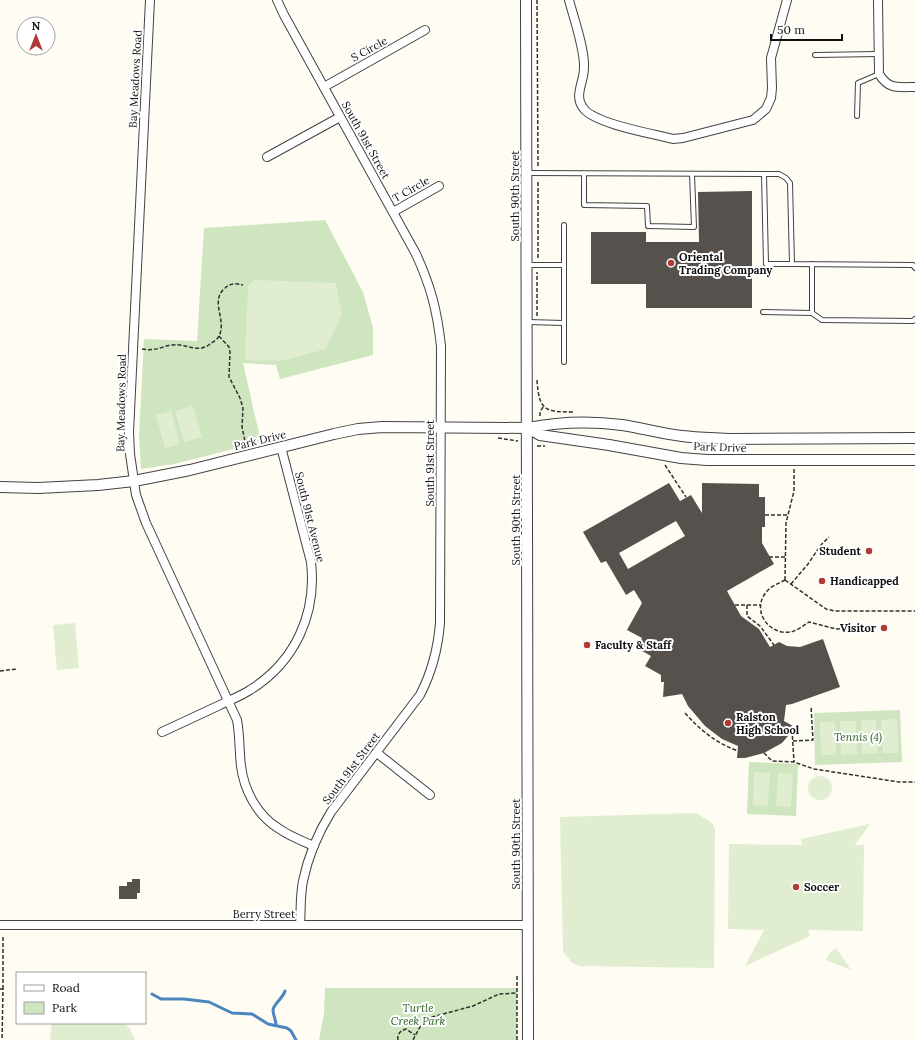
<svg xmlns="http://www.w3.org/2000/svg" width="915" height="1040" font-family="Lora,serif">
  <rect width="100%" height="100%" fill="#fefcf3"/>
  <g fill="#cfe5bf">
    <polygon points="325,220 363,292 373,328 373,355 280,379 276,365 243,363 261,442 174,464 141,469 139,436 144,339 197,341 204,228"/>
    <polygon points="900,710 902,762 815,765 814,713"/>
    <polygon points="749,762 798,764 796,816 747,814"/>
    <polygon points="325,988 517,988 517,1040 319,1040 324,1013"/>
  </g>
  <g fill="#e0edd0">
    <polygon points="255,280 336,283 342,314 326,349 281,361 245,360 248,285"/>
    <polygon points="193,406 202,437 184,442 175,411"/>
    <polygon points="171,411 180,444 165,448 156,415"/>
    <polygon points="75,623 79,668 57,670 53,625"/>
    <polygon points="897,719 898,753 883,753 881,720"/>
    <polygon points="861,720 876,720 878,753 862,754"/>
    <polygon points="835,721 836,755 821,755 820,722"/>
    <polygon points="840,721 856,721 857,754 841,755"/>
    <polygon points="754,772 770,773 768,806 753,805"/>
    <polygon points="778,773 793,774 791,807 776,806"/>
    <circle cx="820" cy="788" r="12"/>
    <polygon points="696,813 712,823 715,829 714,968 580,966 572,963 563,951 560,817"/>
    <polygon points="870,824 855,845 864,845 863,931 808,930 810,936 745,966 764,930 728,929 729,844 802,845 801,839"/>
    <polygon points="836,948 851,970 826,960 830,953"/>
    <polygon points="52,1023 125,1023 130,1029 135,1040 50,1040"/>
  </g>
  <g fill="none" stroke-linecap="round" stroke-linejoin="round">
    <g stroke="#4b86bf" stroke-width="3">
      <polyline points="152,994 161,999 184,999 209,1002 232,1013 252,1014 268,1024 287,1028 291,1031 296,1040"/>
      <path d="M276 1025C276 1020 273 1015 273 1010 273 1005 283 998 285 991"/>
    </g>
  </g>
  <g fill="#57514d" fill-rule="evenodd">
    <polygon points="752,191 752,308 646,308 646,284 591,284 591,232 646,232 646,242 699,242 698,192"/>
    <path d="M669 483 680 501 691 495 702 513V483L759 484V497H765V527H762V543L774 564 727 591 741 616 759 629 770 647 779 642 787 646 800 647 823 639 840 687 792 704 786 705 784 721 793 726 788 736 782 743 764 753 745 758H737L738 746 722 739 705 726 688 706 682 694 663 697 664 682H661V675L645 666 651 656 637 648 642 638 627 630 642 603 634 590 626 595 606 561 601 563 583 532ZM676 521 685 536 628 569 619 553Z"/>
    <polygon points="132,879 140,879 140,893 137,893 137,899 119,899 119,886 127,886 127,882 132,882"/>
  </g>
  <g fill="none" stroke-linecap="round" stroke-linejoin="round">
    <defs>
      <g id="service">
        <polyline points="815,55 878,54"/>
        <polyline points="857,116 858,83 879,74"/>
        <polyline points="527,173 779,174 786,178 790,183 792,264 913,265 915,268"/>
        <polyline points="584,174 584,205 647,206 648,226 694,227 692,174"/>
        <polyline points="764,174 766,264 792,264"/>
        <polyline points="812,264 812,313"/>
        <polyline points="527,265 564,265"/>
        <polyline points="763,312 812,313 822,320 913,321 915,319"/>
        <polyline points="528,322 564,323"/>
        <polyline points="564,362 564,225"/>
      </g>
      <g id="minor">
        <path d="M150 0 129 432 130 454 136 495 146 523 237 720C240 735 239 750 241 766 244 790 257 815 278 828 289 836 302 841 314 846"/>
        <path d="M277 0 284 15 416 254C431 287 437 310 441 346L440 623C438 648 432 672 420 695L331 812C318 833 308 857 303 881 300 896 301 911 300 925"/>
        <path d="M569 0C574 19 585 50 584 68 584 83 573 96 584 109 596 124 654 134 673 139L683 138 753 120 766 109 771 98 772 88 771 58 787 0"/>
        <path d="M878 0 879 74C889 90 898 87 915 87"/>
        <polyline points="324,87 425,30"/>
        <polyline points="267,157 340,117"/>
        <polyline points="393,212 439,186"/>
        <path d="M162 732C181 723 201 714 220 705 230 700 241 696 250 690 295 662 317 614 311 562L281 447"/>
        <polyline points="377,753 430,795"/>
        <polyline points="0,925 528,925"/>
      </g>
      <g id="tertiary">
        <polyline points="526,0 528,1040"/>
        <polyline points="528,428 540,435 609,445 681,458 707,460 915,460"/>
        <path d="M0 487 38 488 98 485 134 481 190 470 334 434 358 429 382 427 528 428C558 422 591 421 622 425 642 428 662 434 682 436 698 438 715 438 731 439L915 438"/>
      </g>
    </defs>
    <use href="#service" stroke="#424242" stroke-width="6"/>
    <use href="#minor" stroke="#424242" stroke-width="10"/>
    <use href="#tertiary" stroke="#424242" stroke-width="12"/>
    <g stroke="#313131" stroke-width="1.5" stroke-dasharray="4 2" stroke-linecap="butt">
      <polyline points="537,0 538,166"/>
      <polyline points="538,258 538,180"/>
      <polyline points="537,316 537,272"/>
      <polyline points="219,336 229,347 230,352 229,377 240,398 243,408 242,427 246,446"/>
      <path d="M142 349C148 350 154 350 160 348 164 347 168 345 172 345 186 343 198 354 210 344 213 342 218 339 219 336 227 320 210 302 224 289 230 283 235 283 243 285"/>
      <path d="M537 380C539 411 545 412 574 412"/>
      <polyline points="540,416 540,412 543,407"/>
      <polyline points="498,438 518,441"/>
      <polyline points="537,446 545,446"/>
      <polyline points="665,465 686,497"/>
      <polyline points="765,515 787,515"/>
      <polyline points="769,557 786,557"/>
      <path d="M785 580C777 584 767 588 763 597 754 615 771 635 790 632 797 631 803 626 809 622L836 629 853 628"/>
      <polyline points="785,580 826,609 835,611 915,611"/>
      <polyline points="785,580 786,523 794,491 794,469"/>
      <polyline points="791,584 808,564 820,546 829,537"/>
      <polyline points="735,605 761,605"/>
      <polyline points="747,605 747,616 760,626 774,645"/>
      <polyline points="0,671 17,669"/>
      <path d="M685 713C700 730 716 743 738 751"/>
      <polyline points="792,730 794,762"/>
      <polyline points="793,741 813,740 811,706"/>
      <polyline points="764,753 772,761 794,762 814,769 899,782 915,782"/>
      <polyline points="0,989 3,989 2,1040"/>
      <polyline points="3,989 3,935"/>
      <path d="M398 1040C397 1034 400 1031 406 1029L415 1035"/>
      <polyline points="413,1040 421,1025 432,1017 473,1006 499,994 517,993"/>
      <polyline points="517,1040 517,974"/>
    </g>
    <use href="#service" stroke="#fff" stroke-width="4"/>
    <use href="#minor" stroke="#fff" stroke-width="8"/>
    <use href="#tertiary" stroke="#fff" stroke-width="10"/>
  </g>
  <g fill="#b03b36" stroke="#fff" stroke-width="1.5">
    <circle cx="671" cy="263" r="4"/>
    <circle cx="869" cy="551" r="4"/>
    <circle cx="822" cy="581" r="4"/>
    <circle cx="884" cy="628" r="4"/>
    <circle cx="587" cy="645" r="4"/>
    <circle cx="728" cy="723" r="4"/>
    <circle cx="796" cy="887" r="4"/>
  </g>
  <g text-anchor="middle" stroke-width="4" stroke-linejoin="round" paint-order="stroke">
    <g font-size="11" fill="#0f0f0f" stroke="#fff">
      <text transform="translate(369 49) rotate(-29)" y="4">S Circle</text>
      <text transform="translate(135 79) rotate(-87)" y="4">Bay Meadows Road</text>
      <text transform="translate(366 140) rotate(61)" y="4">South 91st Street</text>
      <text transform="translate(411 189) rotate(-30)" y="4">T Circle</text>
      <text transform="translate(515 196) rotate(-90)" y="4">South 90th Street</text>
      <text transform="translate(121 403) rotate(-89)" y="4">Bay Meadows Road</text>
      <text transform="translate(260 440) rotate(-14)" y="4">Park Drive</text>
      <text transform="translate(720 447) rotate(2)" y="4">Park Drive</text>
      <text transform="translate(430 463) rotate(-90)" y="4">South 91st Street</text>
      <text transform="translate(310 517) rotate(76)" y="4">South 91st Avenue</text>
      <text transform="translate(516 520) rotate(-90)" y="4">South 90th Street</text>
      <text transform="translate(351 768) rotate(-53)" y="4">South 91st Street</text>
      <text transform="translate(516 844) rotate(-90)" y="4">South 90th Street</text>
      <text x="264" y="918">Berry Street</text>
    </g>
    <g font-size="11" font-weight="bold" fill="#0f0f0f" stroke="#fff" text-anchor="start">
      <text x="679" y="261">Oriental<tspan x="679" dy="13">Trading Company</tspan></text>
      <text x="861" y="555" text-anchor="end">Student</text>
      <text x="830" y="585">Handicapped</text>
      <text x="876" y="632" text-anchor="end">Visitor</text>
      <text x="595" y="649">Faculty &amp; Staff</text>
      <text x="736" y="721">Ralston<tspan x="736" dy="13">High School</tspan></text>
      <text x="804" y="891">Soccer</text>
    </g>
    <g font-size="11" font-style="italic" fill="#2d6026" stroke="#fff">
      <text x="858" y="741">Tennis (4)</text>
      <text x="418" y="1012">Turtle<tspan x="418" dy="13">Creek Park</tspan></text>
    </g>
  </g>
  <rect x="16" y="972" width="130" height="52" fill="#ffffff" stroke="#9f9f9f"/>
  <rect x="24" y="985" width="20" height="6" fill="#ffffff" stroke="#9f9f9f"/>
  <text x="52" y="992" font-size="12" fill="#0f0f0f">Road</text>
  <rect x="24" y="1002" width="20" height="12" fill="#cfe5bf" stroke="#9f9f9f"/>
  <text x="52" y="1012" font-size="12" fill="#0f0f0f">Park</text>
  <g transform="translate(36 36)"><circle r="19" fill="#ffffff" stroke="#9f9f9f"/>
  <path d="M0-3L7 15L0 10L-7 15Z" fill="#b03b36"/>
  <text y="-6" font-size="11" font-weight="bold" text-anchor="middle" fill="#0f0f0f">N</text>
  </g>
  <path d="M771 34v6h71v-6" fill="none" stroke="#0f0f0f" stroke-width="2"/>
  <text x="777" y="34" font-size="12" fill="#0f0f0f" stroke="#ffffff" stroke-width="3" paint-order="stroke">50 m</text>
</svg>
